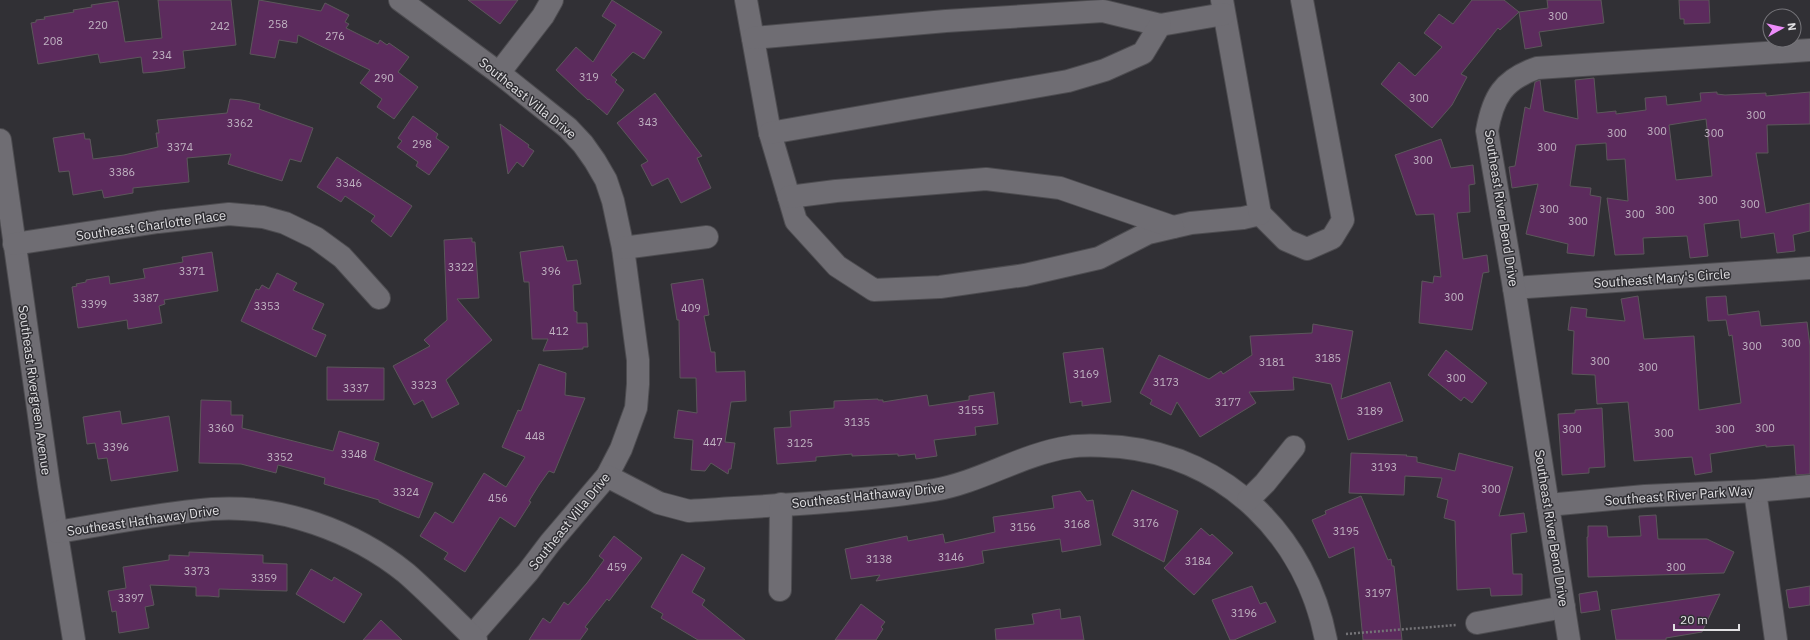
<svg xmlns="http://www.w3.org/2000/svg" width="1810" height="640" font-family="'IBM Plex Sans',sans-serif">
  <rect width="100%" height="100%" fill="#313035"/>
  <g fill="#5c2b5d" stroke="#5c575b" fill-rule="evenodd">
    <polygon points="158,0 231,0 236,45 183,51 185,68 155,72 143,73 141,57 100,63 98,54 38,64 31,23 36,22 36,20 45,19 44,17 74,12 73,10 92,7 91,5 118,1 125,42 162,38"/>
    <polygon points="259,0 321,11 325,3 349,15 345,22 349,24 346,28 378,44 380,40 387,45 389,43 409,57 398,72 418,87 394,119 377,107 382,99 360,83 370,70 298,35 297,43 279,40 275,58 250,54"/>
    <polygon points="468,0 518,0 500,24"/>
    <polygon points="612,0 662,32 644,59 633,52 611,75 617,80 615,82 624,90 607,115 589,99 588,100 556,70 576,47 593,62 616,25 602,16"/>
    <polygon points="1472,0 1504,0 1519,12 1548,8 1547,0 1601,0 1604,23 1539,32 1542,46 1525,49 1519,12 1500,30 1498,28 1461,74 1467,77 1452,105 1432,128 1381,84 1399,62 1415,76 1442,47 1424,33 1439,14 1453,24"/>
    <polygon points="1679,0 1709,0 1710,23 1684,24 1684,19 1680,19"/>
    <path d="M1594 78 1597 113 1616 111V114L1646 110 1645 98 1666 96 1667 105 1701 101 1700 93 1717 92V94L1725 95 1766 93V96L1810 92V124L1767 125 1768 153H1756L1766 213 1810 203V231L1793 235 1795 251 1777 253 1774 233 1741 238 1739 220 1704 224 1708 256 1690 258 1687 236 1643 238 1644 254 1615 255 1607 198 1628 201 1625 159 1607 160 1606 143 1576 145 1570 186 1591 188 1590 195 1601 197 1594 256 1567 253 1568 244 1526 234 1538 184 1512 188 1509 167 1515 166 1525 107 1530 109 1535 82 1540 80 1544 111 1578 119 1575 80ZM1706 119 1712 176 1676 180 1669 125Z"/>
    <polygon points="655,93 702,156 697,158 711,188 681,203 668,178 652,186 641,165 648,161 617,123"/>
    <polygon points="230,99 242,100 260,104 259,109 313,128 301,162 290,159 282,181 228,164 231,154 187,158 189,182 133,188 133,193 104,198 102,190 73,195 69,171 59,172 53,138 84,133 85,139 90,139 93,159 124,155 158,147 156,133 159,133 157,120 227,113"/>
    <polygon points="413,116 438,134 436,138 449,147 429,175 416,166 418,162 397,147 402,141 398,138"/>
    <polygon points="500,124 529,145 528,147 534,151 523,167 517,162 508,174"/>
    <polygon points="1441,139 1451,168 1473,165 1475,184 1469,185 1470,212 1457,213 1463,259 1487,255 1489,272 1483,273 1472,330 1419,323 1422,281 1433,283 1434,276 1441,277 1434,214 1416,215 1395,155"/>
    <polygon points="337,157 412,206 391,237 371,221 375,216 345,196 341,202 317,187"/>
    <polygon points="472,238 472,242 475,242 479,298 457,299 492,340 446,380 459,404 432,418 423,400 414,405 393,366 430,346 424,340 447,320 444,240"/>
    <polygon points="563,246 567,261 577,260 581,284 573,285 574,311 577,312 577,323 587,323 588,347 583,347 583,349 543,351 548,339 532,339 529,282 524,282 520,252"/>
    <polygon points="212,252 218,291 164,300 165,304 159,306 162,323 128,329 127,320 78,328 72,287 77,286 76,284 86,282 86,280 109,276 110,284 145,278 143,269 183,262 182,257"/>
    <polygon points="277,273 297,283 293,290 324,304 312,329 326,335 316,357 241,321 256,289 259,290 262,285 269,289"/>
    <polygon points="703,279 709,315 704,316 711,352 715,352 716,372 745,371 746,401 731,402 725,442 735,443 731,469 729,469 728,474 711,463 705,471 691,470 693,440 674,438 678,410 697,413 696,378 680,378 679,320 677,320 671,284"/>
    <polygon points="1638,296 1644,339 1694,336 1699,410 1741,403 1732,335 1729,336 1726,320 1708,321 1706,297 1726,296 1728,315 1759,311 1761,326 1807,322 1810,346 1810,474 1796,475 1794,445 1766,447 1766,445 1710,454 1712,472 1695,475 1692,457 1634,461 1628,402 1597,404 1595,375 1572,374 1574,331 1568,330 1571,307 1587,309 1586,317 1625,321 1621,299"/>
    <polygon points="1313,324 1353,331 1341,399 1390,382 1403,421 1348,440 1331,384 1293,377 1294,390 1249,392 1256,403 1200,437 1177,402 1171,415 1150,404 1152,400 1140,393 1159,355 1209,379 1221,371 1223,374 1252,355 1250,336 1312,333"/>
    <polygon points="1103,348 1111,402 1082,406 1082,401 1070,403 1063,353"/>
    <polygon points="1446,350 1487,383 1472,403 1464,397 1461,401 1428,375"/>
    <polygon points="539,364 566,373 565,395 585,398 554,473 549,471 539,485 529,501 531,502 515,527 500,517 465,572 444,559 448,553 420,536 435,512 453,523 484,473 506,487 525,457 502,447 518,410 521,411"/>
    <polygon points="327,367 384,368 384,400 327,400"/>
    <polygon points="994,392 998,424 975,427 976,435 934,440 937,456 916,459 915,454 898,456 898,454 852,456 852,454 816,457 816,461 777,464 774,428 791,427 790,411 834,408 834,401 878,399 878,400 883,400 883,402 927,395 929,406 969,400 969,396"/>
    <polygon points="201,400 231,401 231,415 243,415 242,428 333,451 339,431 379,443 374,460 433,483 419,518 379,502 379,500 324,484 325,478 278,465 276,473 241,464 199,463"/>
    <polygon points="1602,408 1605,467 1589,468 1589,473 1562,475 1558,414 1575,413 1575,410"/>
    <polygon points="120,411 122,424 169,416 178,471 111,481 107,458 98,459 95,443 87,444 83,417"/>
    <polygon points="1351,453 1407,455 1406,456 1417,457 1417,462 1455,471 1459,453 1513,467 1499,516 1524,513 1527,532 1511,534 1513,574 1522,574 1522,595 1491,596 1490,588 1457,590 1455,521 1444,518 1448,500 1437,497 1442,478 1405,476 1404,495 1349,493"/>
    <polygon points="1132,490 1178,511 1164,562 1112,535"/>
    <polygon points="1080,491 1087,501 1093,500 1101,545 1062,552 1060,539 982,551 984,563 965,567 876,581 880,575 851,579 845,549 907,536 908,541 943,534 945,543 995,532 993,517 1054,508 1052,496"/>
    <polygon points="1361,496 1388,560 1391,559 1392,566 1394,566 1402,640 1363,640 1354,547 1329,558 1312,520 1326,514 1325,511"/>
    <polygon points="1656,515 1658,539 1707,539 1734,552 1724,573 1588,577 1587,537 1588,537 1588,526 1607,526 1608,537 1641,536 1639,516"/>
    <polygon points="1201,528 1210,536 1212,534 1233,553 1194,595 1164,568"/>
    <polygon points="614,536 642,558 609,601 607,599 585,627 588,629 580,640 529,640 543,618 550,623 564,602 568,605 587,583 604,560 599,556"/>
    <polygon points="189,552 263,555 263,563 287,564 287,591 219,589 219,597 208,596 196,596 196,587 150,585 154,605 145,607 149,628 119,633 116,611 112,612 108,591 126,588 123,567 169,560 169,555 189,556"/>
    <polygon points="682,554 705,568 692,592 705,600 702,605 745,640 698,640 661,618 663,614 651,607"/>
    <polygon points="311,569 332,581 334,577 362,594 344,623 296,594"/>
    <polygon points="1252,586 1260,604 1266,602 1276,622 1234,640 1230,640 1212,600"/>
    <polygon points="1810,586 1810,605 1789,608 1786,590"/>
    <polygon points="1597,591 1600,610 1581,613 1579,594"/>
    <polygon points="1720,594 1702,632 1666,638 1666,640 1616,640 1611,610"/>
    <polygon points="861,604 885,622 881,627 883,629 876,640 835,640"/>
    <polygon points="1060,609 1061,619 1080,616 1084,640 996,640 995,629 1034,624 1032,614"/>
    <polygon points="381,620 402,640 363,640"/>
  </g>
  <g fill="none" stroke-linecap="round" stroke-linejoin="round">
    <defs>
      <g id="minor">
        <polyline points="400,0 499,73 568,128 583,144 595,161 606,180 613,201 623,248 638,360 638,384 636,408 621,449 607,476 550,543 528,572 472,636"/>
        <polyline points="746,0 770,133 796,221 837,266 874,290 940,287 1025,275 1099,258 1148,233 1191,223 1243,218 1260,214 1286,240 1307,249 1332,238 1343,220 1302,0"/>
        <polyline points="1222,0 1260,214"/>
        <polyline points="753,38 946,21 1103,11 1160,25 1224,14"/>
        <polyline points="499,73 543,16 552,0"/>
        <polyline points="770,133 1068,81 1105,70 1143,53 1160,25"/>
        <polyline points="0,140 49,486 74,640"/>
        <polyline points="789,197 836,191 986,179 1060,188 1173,227"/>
        <polyline points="14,244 158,222 229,214 263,217 285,223 316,238 342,257 379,298"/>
        <polyline points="623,248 707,237"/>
        <polyline points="1514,288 1810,268"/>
        <path d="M607 476 659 503 689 511C770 505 853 503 934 490 981 482 1022 454 1069 447 1087 444 1104 446 1121 447 1228 458 1306 537 1326 640"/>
        <polyline points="1755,491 1776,640"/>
        <polyline points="1248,500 1265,483 1294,447"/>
        <polyline points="1548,505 1645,496 1755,491 1810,486"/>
        <path d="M57 532C107 524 162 513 212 509 280 504 354 531 406 573 430 594 453 618 476 640"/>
        <polyline points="780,590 781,504"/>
        <polyline points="1477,623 1564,607"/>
        <path d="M1569 640 1514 288 1487 131C1493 97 1503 80 1537 68L1810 50"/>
      </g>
    </defs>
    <use href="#minor" stroke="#4d4c50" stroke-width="24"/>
    <polyline stroke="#747377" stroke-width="2.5" stroke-dasharray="2 2" stroke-linecap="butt" points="1346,634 1456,625"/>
    <use href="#minor" stroke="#6f6d73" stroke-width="22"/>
  </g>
  <g text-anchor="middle" stroke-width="3" stroke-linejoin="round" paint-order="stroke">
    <g font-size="11" fill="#c0b3c2">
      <text x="1558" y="20">300</text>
      <text x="278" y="28">258</text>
      <text x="98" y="29">220</text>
      <text x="220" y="30">242</text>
      <text x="335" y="40">276</text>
      <text x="53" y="45">208</text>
      <text x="162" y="59">234</text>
      <text x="589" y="81">319</text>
      <text x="384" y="82">290</text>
      <text x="1419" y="102">300</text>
      <text x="1756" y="119">300</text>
      <text x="648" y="126">343</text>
      <text x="240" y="127">3362</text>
      <text x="1657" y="135">300</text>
      <text x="1617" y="137">300</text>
      <text x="1714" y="137">300</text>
      <text x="422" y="148">298</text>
      <text x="180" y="151">3374</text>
      <text x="1547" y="151">300</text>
      <text x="1423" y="164">300</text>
      <text x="122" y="176">3386</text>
      <text x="349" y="187">3346</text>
      <text x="1708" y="204">300</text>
      <text x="1750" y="208">300</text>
      <text x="1549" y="213">300</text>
      <text x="1665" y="214">300</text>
      <text x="1635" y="218">300</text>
      <text x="1578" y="225">300</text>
      <text x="461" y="271">3322</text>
      <text x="192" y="275">3371</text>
      <text x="551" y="275">396</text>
      <text x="1454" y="301">300</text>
      <text x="146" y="302">3387</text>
      <text x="94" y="308">3399</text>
      <text x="267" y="310">3353</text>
      <text x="691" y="312">409</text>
      <text x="559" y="335">412</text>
      <text x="1791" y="347">300</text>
      <text x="1752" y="350">300</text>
      <text x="1328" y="362">3185</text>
      <text x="1600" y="365">300</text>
      <text x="1272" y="366">3181</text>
      <text x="1648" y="371">300</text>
      <text x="1086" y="378">3169</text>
      <text x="1456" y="382">300</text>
      <text x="1166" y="386">3173</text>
      <text x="424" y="389">3323</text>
      <text x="356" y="392">3337</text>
      <text x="1228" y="406">3177</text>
      <text x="971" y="414">3155</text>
      <text x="1370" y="415">3189</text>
      <text x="857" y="426">3135</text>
      <text x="221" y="432">3360</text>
      <text x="1765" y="432">300</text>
      <text x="1572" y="433">300</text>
      <text x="1725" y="433">300</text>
      <text x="1664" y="437">300</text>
      <text x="535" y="440">448</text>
      <text x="713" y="446">447</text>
      <text x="800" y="447">3125</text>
      <text x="116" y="451">3396</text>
      <text x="354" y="458">3348</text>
      <text x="280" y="461">3352</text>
      <text x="1384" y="471">3193</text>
      <text x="1491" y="493">300</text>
      <text x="406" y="496">3324</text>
      <text x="498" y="502">456</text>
      <text x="1146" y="527">3176</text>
      <text x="1077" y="528">3168</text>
      <text x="1023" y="531">3156</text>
      <text x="1346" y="535">3195</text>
      <text x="951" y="561">3146</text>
      <text x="879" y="563">3138</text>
      <text x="1198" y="565">3184</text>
      <text x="617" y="571">459</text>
      <text x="1676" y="571">300</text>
      <text x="197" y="575">3373</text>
      <text x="264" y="582">3359</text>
      <text x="1378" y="597">3197</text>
      <text x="131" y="602">3397</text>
      <text x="1244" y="617">3196</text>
    </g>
    <g font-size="13" fill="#e1e0e3" stroke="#313035">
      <text transform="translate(528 98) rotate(39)" y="5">Southeast Villa Drive</text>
      <text transform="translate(1502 208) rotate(81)" y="5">Southeast River Bend Drive</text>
      <text transform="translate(151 225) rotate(-8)" y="5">Southeast Charlotte Place</text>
      <text transform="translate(1662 278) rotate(-4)" y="5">Southeast Mary's Circle</text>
      <text transform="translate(35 390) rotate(82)" y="5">Southeast Rivergreen Avenue</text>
      <text transform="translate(868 495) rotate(-6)" y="5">Southeast Hathaway Drive</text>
      <text transform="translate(1679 495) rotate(-4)" y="5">Southeast River Park Way</text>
      <text transform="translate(143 520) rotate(-8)" y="5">Southeast Hathaway Drive</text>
      <text transform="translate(569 521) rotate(-51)" y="5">Southeast Villa Drive</text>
      <text transform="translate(1552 528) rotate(81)" y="5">Southeast River Bend Drive</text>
    </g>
  </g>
  <g transform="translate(1782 28) rotate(82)"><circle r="19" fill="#313035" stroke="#77767b"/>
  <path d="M0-3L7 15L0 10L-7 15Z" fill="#ed8cfa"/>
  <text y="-6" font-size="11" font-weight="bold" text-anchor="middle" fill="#e1e0e3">N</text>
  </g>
  <path d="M1674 624v6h65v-6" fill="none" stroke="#e1e0e3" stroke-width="2"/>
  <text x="1680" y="624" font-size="12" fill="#e1e0e3" stroke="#313035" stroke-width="3" paint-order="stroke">20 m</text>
</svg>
